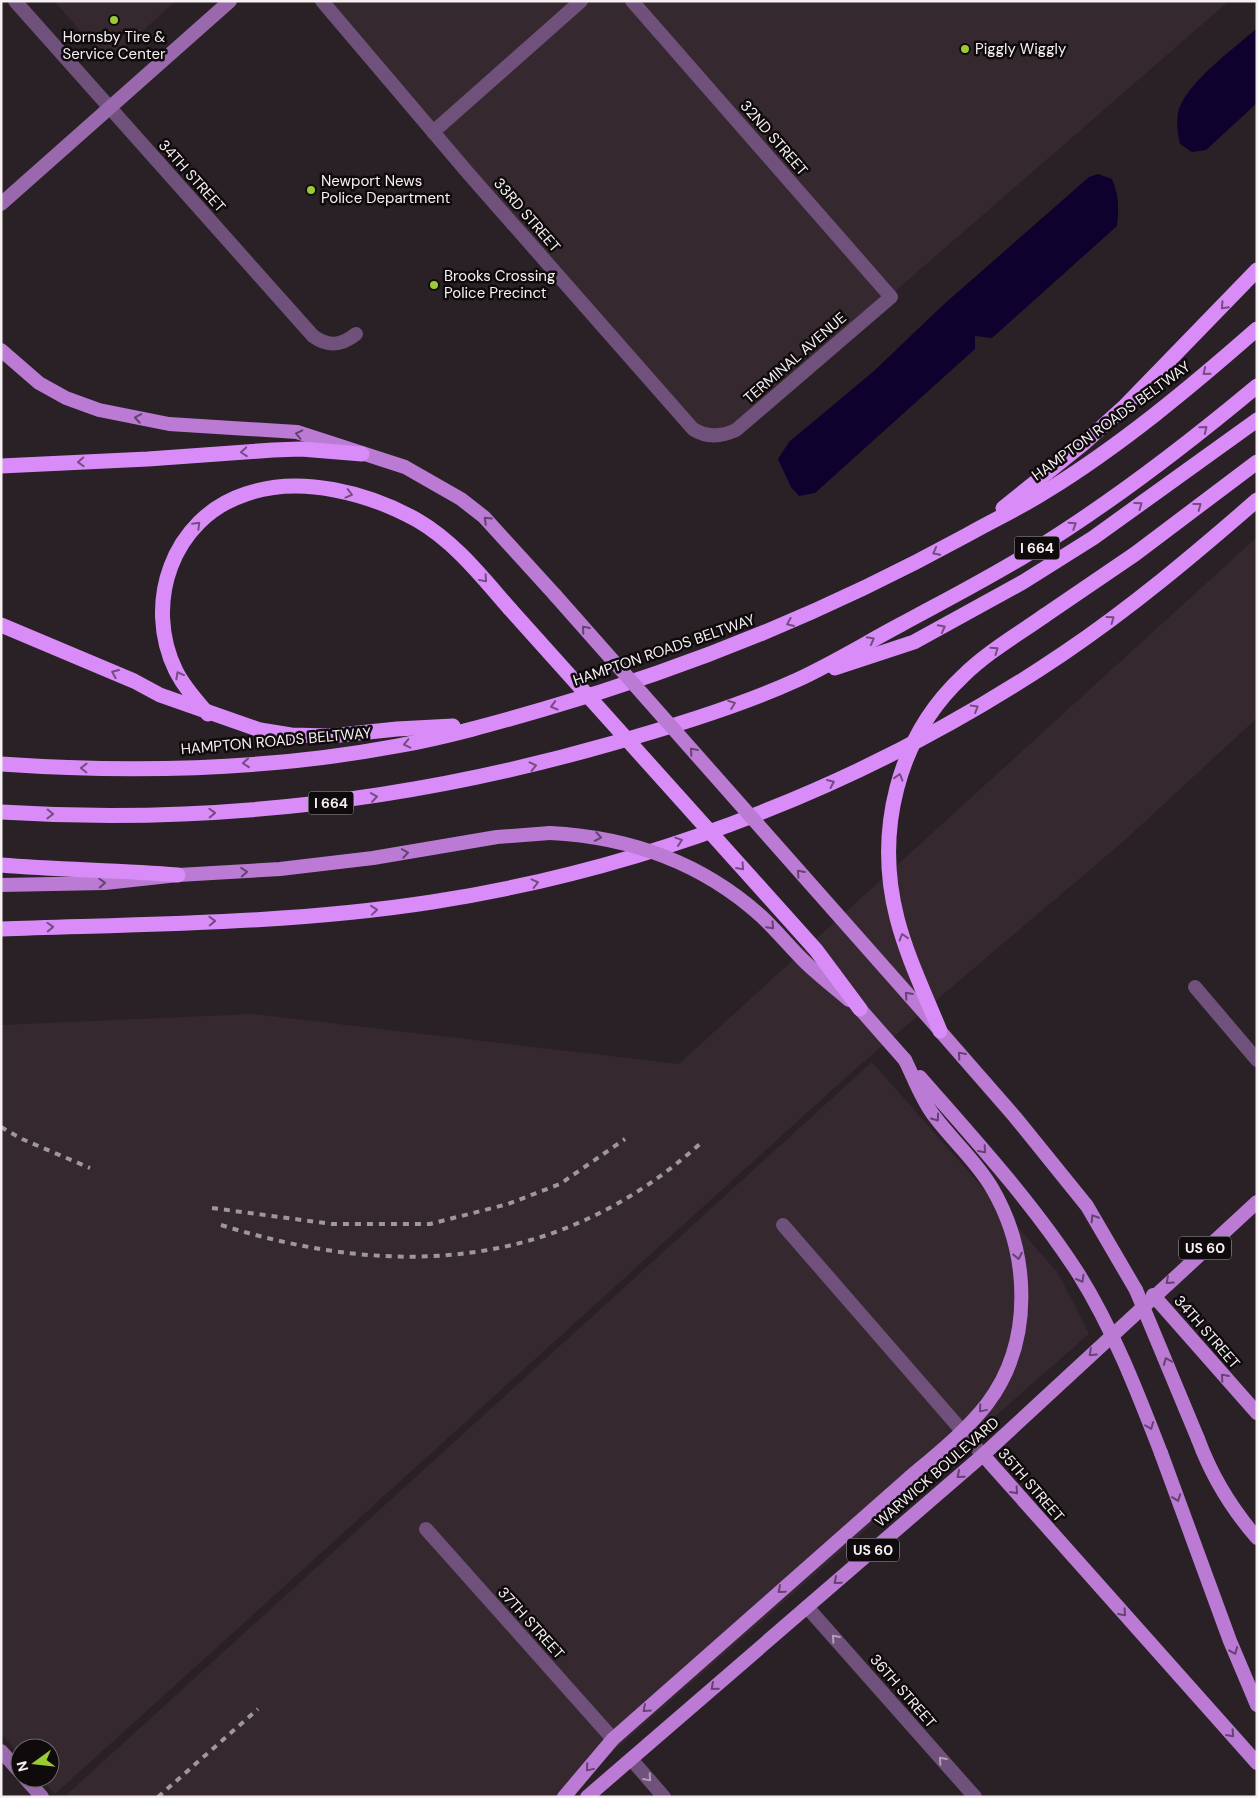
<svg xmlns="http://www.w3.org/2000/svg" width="1258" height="1798" font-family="'DM Sans',sans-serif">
  <rect width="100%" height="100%" fill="#292125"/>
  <g fill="#36282f">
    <polygon points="54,1 176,1 124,47 110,53 102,51 93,45"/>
    <polygon points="323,1 1229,1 732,433 705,435"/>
    <polygon points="1257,537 1257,718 1125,840 853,1071 55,1794 40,1778 50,1778 50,1748 20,1748 20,1755 1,1734 1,1025 253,1014 679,1064"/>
    <polygon points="872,1062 1058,1273 1089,1334 561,1797 64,1797"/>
  </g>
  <g fill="#0e012e">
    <path d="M1257 28V103L1206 150 1192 152 1180 144C1178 134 1176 123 1178 113 1184 84 1235 48 1257 28Z"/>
    <path d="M1098 174 1112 179C1119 195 1119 208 1117 226L992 338 975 336V349L815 493 799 496 791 487 778 459 789 442 874 371 942 306 1089 177Z"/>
  </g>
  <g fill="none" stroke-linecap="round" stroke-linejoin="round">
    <g stroke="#6f517b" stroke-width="14">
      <path d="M15 1 313 336C328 347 341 346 356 334"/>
      <path d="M322 1 468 173 693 429C707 438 721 437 736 430L891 297 632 1"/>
      <polyline points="433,132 581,1"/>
      <polyline points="1195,987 1257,1060"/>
      <polyline points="783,1225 983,1455"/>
      <polyline points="426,1529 613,1739"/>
      <polyline points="807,1607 975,1797"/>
      <polyline points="631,1759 664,1797"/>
    </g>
    <g stroke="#9a69ad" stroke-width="14">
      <polyline points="1,204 230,1"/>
      <polyline points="1,1751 20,1772"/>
      <polyline points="25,1778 42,1797"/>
    </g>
    <g stroke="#bb7bd4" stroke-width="14">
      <polyline points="1,350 39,383 66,398 99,410 169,424 297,432 405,467 461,499 484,517 555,595"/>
      <polyline points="1,885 105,883 178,875 280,869 373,858 497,837 550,833"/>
      <polyline points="860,1009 905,1060"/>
      <polyline points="940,1031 1015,1117 1087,1206 1136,1290"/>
      <polyline points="1153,1295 1257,1413"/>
      <path d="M1198 1439C1212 1477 1231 1508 1257 1538"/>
      <polyline points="1161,1453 1230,1641 1257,1705"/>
      <polyline points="983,1455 1257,1763"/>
      <polyline points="564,1797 613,1739 910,1477"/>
      <polyline points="587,1797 983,1455 1257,1202"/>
    </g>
    <g stroke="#d98cf7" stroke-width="15">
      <polyline points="1,466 148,459 273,450 301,449 362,454"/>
      <polyline points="1003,508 1083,444 1125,406 1257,270"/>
      <polyline points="1044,616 1135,554 1257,462"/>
      <polyline points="1,625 134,681 160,695 260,730 291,735 330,736 397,729 453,726"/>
      <polyline points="835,668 914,642 1023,582 1093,538 1257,420"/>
      <path d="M208 714C196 700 184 687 176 671 143 604 172 518 246 494 301 475 368 493 417 520 455 542 482 577 510 609"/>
      <path d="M1 764C132 773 268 770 397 746 447 737 496 723 544 709 692 667 832 609 967 535 993 520 1020 508 1045 492 1120 446 1191 387 1257 329"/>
      <path d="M1 812C208 825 411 801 610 744 671 727 740 706 797 680 832 664 866 643 900 625 944 601 989 578 1031 552 1111 503 1185 446 1257 386"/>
      <path d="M1 865C60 870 119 870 178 875"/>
      <path d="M1 929C144 924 290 924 432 902 657 867 875 781 1064 653 1132 607 1195 554 1257 500"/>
    </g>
    <g stroke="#9e979b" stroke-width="4" stroke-dasharray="6 6" stroke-linecap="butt">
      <polyline points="1,1127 22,1139 90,1168"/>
      <polyline points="212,1208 332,1224 430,1224 508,1204 560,1184 625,1139"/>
      <path d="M221 1225C397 1280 561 1270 702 1142"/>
      <polyline points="158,1797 258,1709"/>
    </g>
    <g stroke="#bb7bd4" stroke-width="14">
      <polyline points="555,595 937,1027"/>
      <path d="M550 833C630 837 701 862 761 916 776 930 789 946 803 960 817 974 834 987 849 1000"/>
      <path d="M905 1060C914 1078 922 1101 935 1117 953 1141 977 1162 992 1188 1030 1253 1034 1342 987 1404 965 1432 937 1454 910 1477"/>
      <path d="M920 1077C975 1140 1033 1203 1078 1273 1113 1329 1137 1391 1161 1453"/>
      <polyline points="1136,1290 1198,1439"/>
    </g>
    <g stroke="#d98cf7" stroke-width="15">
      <polyline points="510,609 816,950 860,1009"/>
      <path d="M940 1031C925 994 907 957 897 918 875 832 897 738 962 677 986 653 1017 635 1044 616"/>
    </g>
  </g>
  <defs><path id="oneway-chevron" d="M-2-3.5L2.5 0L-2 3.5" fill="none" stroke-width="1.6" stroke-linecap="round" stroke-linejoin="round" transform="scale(1.25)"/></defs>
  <g stroke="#744c82">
    <use href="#oneway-chevron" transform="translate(1224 306) rotate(133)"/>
    <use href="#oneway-chevron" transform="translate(1206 372) rotate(141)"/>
    <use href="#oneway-chevron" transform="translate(1204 429) rotate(-39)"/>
    <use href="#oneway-chevron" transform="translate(244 452) rotate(176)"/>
    <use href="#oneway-chevron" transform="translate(81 462) rotate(177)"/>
    <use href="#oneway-chevron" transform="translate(349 494) rotate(14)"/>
    <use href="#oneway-chevron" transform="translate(1139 505) rotate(-36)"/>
    <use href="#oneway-chevron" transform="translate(1198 506) rotate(-37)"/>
    <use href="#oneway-chevron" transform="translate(197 525) rotate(-45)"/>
    <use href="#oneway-chevron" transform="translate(1073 525) rotate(-33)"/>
    <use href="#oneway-chevron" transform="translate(936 552) rotate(152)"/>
    <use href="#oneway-chevron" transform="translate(484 579) rotate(48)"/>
    <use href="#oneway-chevron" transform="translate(1111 619) rotate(-36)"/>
    <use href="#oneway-chevron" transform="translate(790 623) rotate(157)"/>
    <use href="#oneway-chevron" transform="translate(942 628) rotate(-28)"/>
    <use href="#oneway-chevron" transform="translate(871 640) rotate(-28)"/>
    <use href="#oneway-chevron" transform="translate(995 650) rotate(-35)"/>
    <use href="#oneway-chevron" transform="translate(115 673) rotate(-157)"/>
    <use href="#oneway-chevron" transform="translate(179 675) rotate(-119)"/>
    <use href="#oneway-chevron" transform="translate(732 704) rotate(-20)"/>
    <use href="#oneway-chevron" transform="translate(554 706) rotate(164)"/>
    <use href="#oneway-chevron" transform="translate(975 708) rotate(-31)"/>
    <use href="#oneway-chevron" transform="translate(407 744) rotate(167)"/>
    <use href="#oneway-chevron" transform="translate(246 763) rotate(175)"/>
    <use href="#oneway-chevron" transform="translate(533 766) rotate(-13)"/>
    <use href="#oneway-chevron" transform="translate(84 768) rotate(-179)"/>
    <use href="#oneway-chevron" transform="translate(899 777) rotate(-73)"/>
    <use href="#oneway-chevron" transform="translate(831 783) rotate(-24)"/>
    <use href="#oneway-chevron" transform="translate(374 797) rotate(-8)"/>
    <use href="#oneway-chevron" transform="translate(212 813) rotate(-2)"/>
    <use href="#oneway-chevron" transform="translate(50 814) rotate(1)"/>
    <use href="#oneway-chevron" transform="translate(679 841) rotate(-18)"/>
    <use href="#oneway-chevron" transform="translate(741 867) rotate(48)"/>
    <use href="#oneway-chevron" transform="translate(535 883) rotate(-14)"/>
    <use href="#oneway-chevron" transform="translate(374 910) rotate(-6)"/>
    <use href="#oneway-chevron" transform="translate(212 921) rotate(-2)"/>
    <use href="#oneway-chevron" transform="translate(50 927) rotate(-2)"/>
    <use href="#oneway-chevron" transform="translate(903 937) rotate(-107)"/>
  </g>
  <g stroke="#654370">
    <use href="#oneway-chevron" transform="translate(138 418) rotate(-170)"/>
    <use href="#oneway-chevron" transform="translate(299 434) rotate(-167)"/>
    <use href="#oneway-chevron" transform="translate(487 520) rotate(-136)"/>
    <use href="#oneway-chevron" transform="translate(585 629) rotate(-131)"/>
    <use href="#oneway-chevron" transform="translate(693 751) rotate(-131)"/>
    <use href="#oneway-chevron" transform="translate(598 837) rotate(10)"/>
    <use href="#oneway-chevron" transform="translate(405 853) rotate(-9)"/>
    <use href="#oneway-chevron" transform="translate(244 872) rotate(-4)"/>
    <use href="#oneway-chevron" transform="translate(800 873) rotate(-132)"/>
    <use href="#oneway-chevron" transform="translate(102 883) rotate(-3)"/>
    <use href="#oneway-chevron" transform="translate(771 926) rotate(47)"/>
    <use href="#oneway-chevron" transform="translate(908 995) rotate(-132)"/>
    <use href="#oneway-chevron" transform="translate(961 1055) rotate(-131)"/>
    <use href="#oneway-chevron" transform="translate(936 1118) rotate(54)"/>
    <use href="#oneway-chevron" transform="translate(983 1150) rotate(49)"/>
    <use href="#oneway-chevron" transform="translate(1094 1218) rotate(-122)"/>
    <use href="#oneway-chevron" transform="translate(1018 1256) rotate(79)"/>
    <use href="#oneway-chevron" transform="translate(1081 1279) rotate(60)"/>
    <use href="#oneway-chevron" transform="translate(1169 1281) rotate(138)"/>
    <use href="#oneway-chevron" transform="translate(1092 1353) rotate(137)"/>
    <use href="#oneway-chevron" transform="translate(1167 1361) rotate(-112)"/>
    <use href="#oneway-chevron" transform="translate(1224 1377) rotate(-131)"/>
    <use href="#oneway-chevron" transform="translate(982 1409) rotate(130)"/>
    <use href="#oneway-chevron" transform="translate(1150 1426) rotate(69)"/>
    <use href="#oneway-chevron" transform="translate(960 1475) rotate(139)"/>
    <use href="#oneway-chevron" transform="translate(1015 1491) rotate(48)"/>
    <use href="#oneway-chevron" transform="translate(1177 1498) rotate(70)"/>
    <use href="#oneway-chevron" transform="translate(837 1581) rotate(139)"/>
    <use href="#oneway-chevron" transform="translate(781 1590) rotate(139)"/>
    <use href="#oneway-chevron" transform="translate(1123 1613) rotate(48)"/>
    <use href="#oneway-chevron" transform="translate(1234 1651) rotate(68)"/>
    <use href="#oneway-chevron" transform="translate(714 1687) rotate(139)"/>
    <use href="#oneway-chevron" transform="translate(646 1709) rotate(138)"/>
    <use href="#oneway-chevron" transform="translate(1231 1734) rotate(48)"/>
    <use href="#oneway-chevron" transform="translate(589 1768) rotate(130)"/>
  </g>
  <g stroke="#b2a0b7">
    <use href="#oneway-chevron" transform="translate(835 1638) rotate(-132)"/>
    <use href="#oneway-chevron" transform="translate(942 1760) rotate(-132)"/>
    <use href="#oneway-chevron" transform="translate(648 1778) rotate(49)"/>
  </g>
  <g fill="#9acb34" stroke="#0f0b0d" stroke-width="2">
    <circle cx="114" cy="20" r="5"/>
    <circle cx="965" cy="49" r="5"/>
    <circle cx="311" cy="190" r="5"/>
    <circle cx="434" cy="285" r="5"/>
  </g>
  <g text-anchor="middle" stroke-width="5" stroke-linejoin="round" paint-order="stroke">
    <g fill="#0f0b0d" stroke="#b1abae" stroke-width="1">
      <rect x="1014.5" y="536.5" width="45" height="23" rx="4"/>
      <rect x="308.5" y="791.5" width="45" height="23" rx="4"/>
      <rect x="1179" y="1236.5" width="52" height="23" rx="4"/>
      <rect x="847" y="1538.5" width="52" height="23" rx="4"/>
    </g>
    <g font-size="14" font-weight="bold" fill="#f6f0f3">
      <text x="1037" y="553">I 664</text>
      <text x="331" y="808">I 664</text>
      <text x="1205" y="1253">US 60</text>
      <text x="873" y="1555">US 60</text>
    </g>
    <g font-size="15" fill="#f6f0f3" stroke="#0f0b0d" text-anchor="start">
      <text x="114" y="42" text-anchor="middle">Hornsby Tire &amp;<tspan x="114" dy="17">Service Center</tspan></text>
      <text x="975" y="54">Piggly Wiggly</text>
      <text x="321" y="186">Newport News<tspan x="321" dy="17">Police Department</tspan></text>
      <text x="444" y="281">Brooks Crossing<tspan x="444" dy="17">Police Precinct</tspan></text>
    </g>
    <g font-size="15" fill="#f6f0f3" stroke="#0f0b0d">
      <text transform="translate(774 138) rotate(49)" y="5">32ND STREET</text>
      <text transform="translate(192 176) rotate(48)" y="5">34TH STREET</text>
      <text transform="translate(527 215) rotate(49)" y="5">33RD STREET</text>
      <text transform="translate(795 358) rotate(-41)" y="5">TERMINAL AVENUE</text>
      <text transform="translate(1111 421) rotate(-36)" y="5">HAMPTON ROADS BELTWAY</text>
      <text transform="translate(664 650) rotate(-19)" y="5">HAMPTON ROADS BELTWAY</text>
      <text transform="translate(276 741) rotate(-5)" y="5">HAMPTON ROADS BELTWAY</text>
      <text transform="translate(1207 1332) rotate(49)" y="5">34TH STREET</text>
      <text transform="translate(937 1472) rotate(-41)" y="5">WARWICK BOULEVARD</text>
      <text transform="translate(1031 1485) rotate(49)" y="5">35TH STREET</text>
      <text transform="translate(531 1623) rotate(48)" y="5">37TH STREET</text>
      <text transform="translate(903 1691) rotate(49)" y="5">36TH STREET</text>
    </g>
  </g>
  <rect width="1258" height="1798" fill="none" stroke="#f6f0f3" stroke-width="5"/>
  <g transform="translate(35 1763) rotate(255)"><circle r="24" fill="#0f0b0d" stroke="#6b6769"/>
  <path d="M0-4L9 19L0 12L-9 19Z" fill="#9acb34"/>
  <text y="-8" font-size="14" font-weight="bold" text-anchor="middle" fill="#f6f0f3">N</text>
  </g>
</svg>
